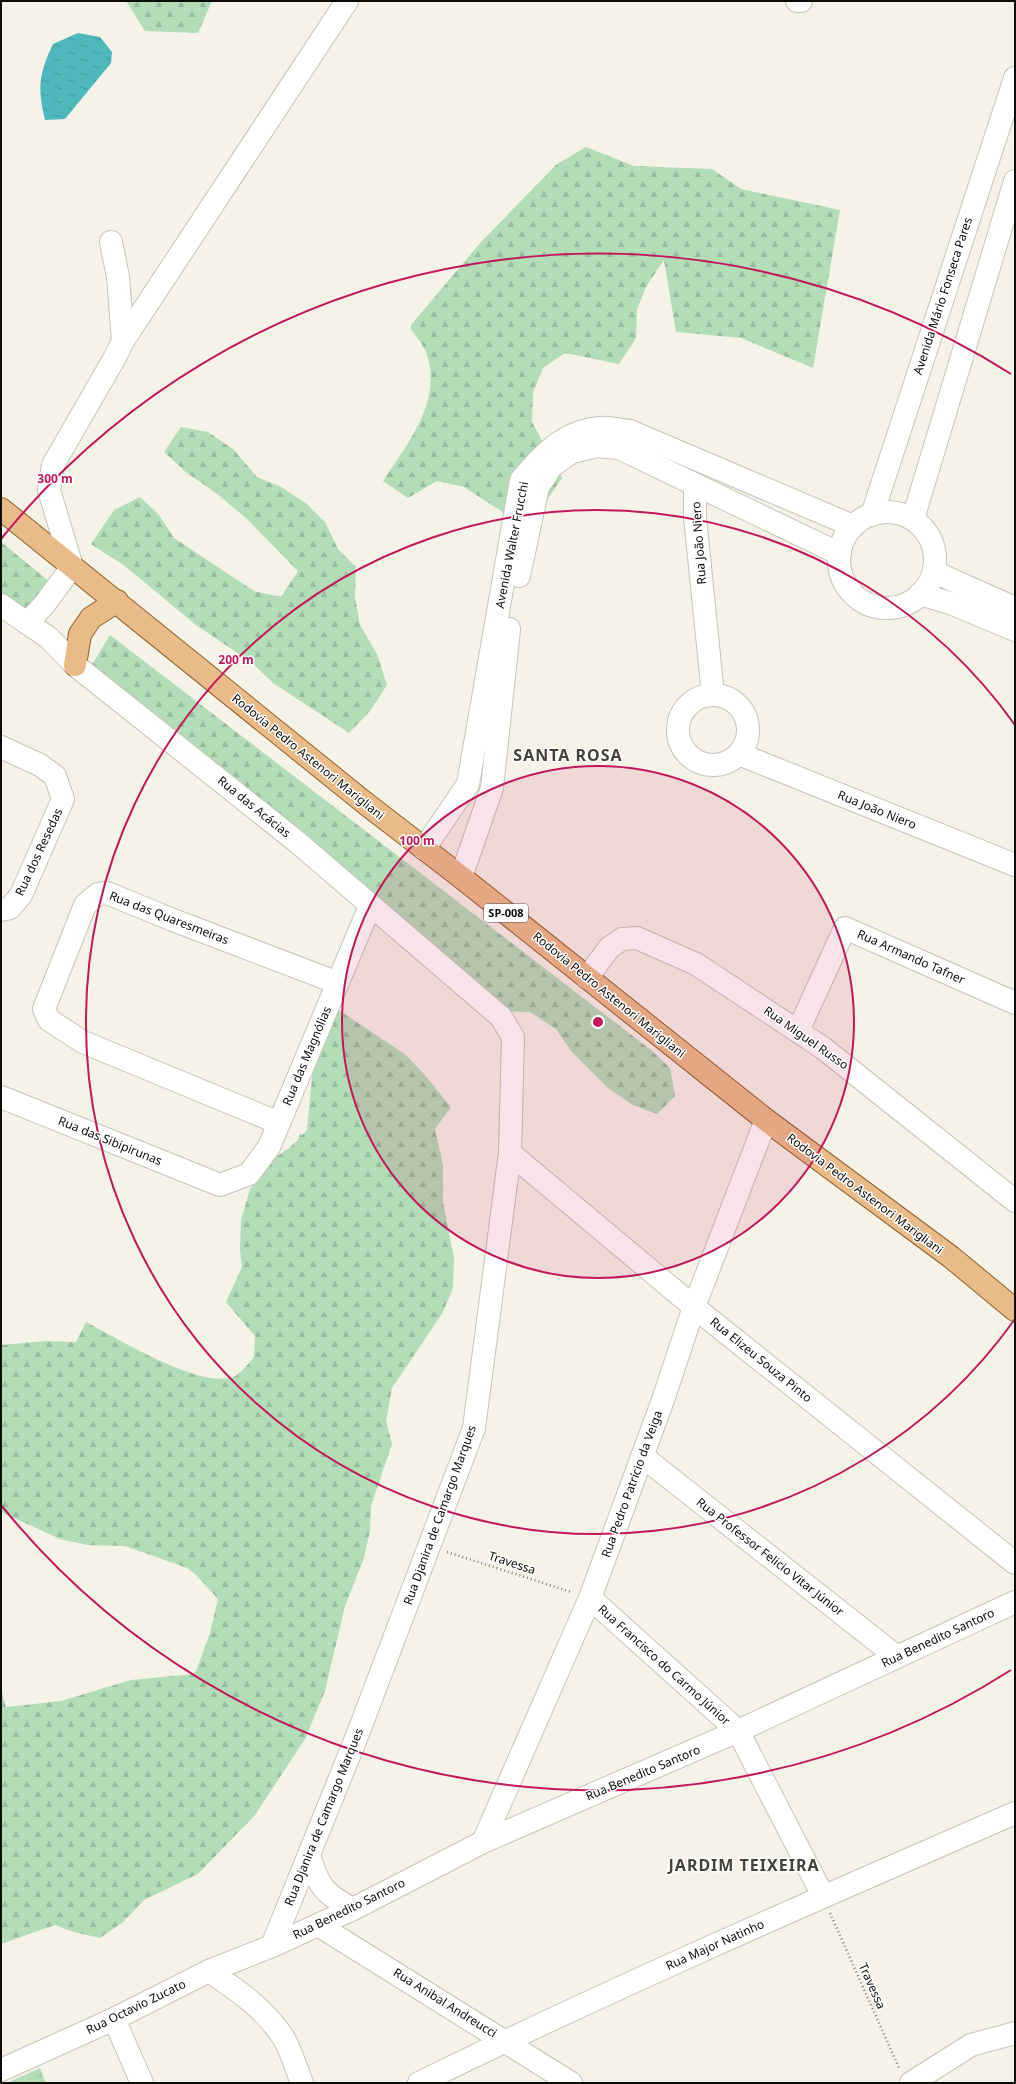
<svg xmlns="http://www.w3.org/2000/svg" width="1016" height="2084" font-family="'Noto Sans',sans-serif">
  <defs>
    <pattern id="grass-tufts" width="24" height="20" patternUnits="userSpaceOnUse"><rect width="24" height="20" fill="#b2ddb7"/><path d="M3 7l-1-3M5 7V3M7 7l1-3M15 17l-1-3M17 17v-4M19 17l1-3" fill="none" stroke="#98bc9c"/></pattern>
    <pattern id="forest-firs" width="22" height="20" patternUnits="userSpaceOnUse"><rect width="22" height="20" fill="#b2ddb7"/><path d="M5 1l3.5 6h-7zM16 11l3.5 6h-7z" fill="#98bc9c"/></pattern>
    <pattern id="water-ripples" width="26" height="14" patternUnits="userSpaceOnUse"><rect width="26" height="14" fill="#4eb8bc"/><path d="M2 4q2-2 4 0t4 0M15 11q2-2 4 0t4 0" fill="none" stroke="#439da0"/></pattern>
  </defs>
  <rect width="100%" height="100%" fill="#f5f3e7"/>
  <polygon fill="url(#grass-tufts)" points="40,2068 46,2083 7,2083"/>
  <g fill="url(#forest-firs)">
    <polygon points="126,1 212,1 198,33 145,31"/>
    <path d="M586 147 634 166 712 169 741 189 840 210 813 368 741 338 676 332 664 260 647 285 637 309 636 338 619 364 565 353 543 368 533 392 532 422 562 478 545 503 515 520 464 487 437 481 408 498 383 481C407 444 444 400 426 352 423 344 415 336 411 329V325L481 242 557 164Z"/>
    <polygon points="181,427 208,432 233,449 257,477 281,487 307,504 325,522 338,549 356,567 355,597 360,625 377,654 387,685 370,711 349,733 273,683 251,662 196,625 125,566 91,544 114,510 140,497 159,515 174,538 254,591 281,597 298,571 247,519 216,493 187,473 164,452"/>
    <polygon points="1,542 56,587 36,617 1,606"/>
    <polygon points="110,635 651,1050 670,1068 675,1096 657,1114 633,1105 608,1088 571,1051 556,1029 530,1012 500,1011 90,668"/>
    <path d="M334 1007 406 1055 423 1073 451 1107 435 1129 443 1165V1202L454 1258 453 1288 443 1312 392 1388 386 1421 392 1444 371 1506 370 1531 364 1558 345 1606 325 1691 305 1739 255 1815 198 1874 144 1900 123 1922 100 1938 74 1932 55 1925 1 1944V1689L6 1707 61 1701 131 1680 193 1674 196 1671 210 1633 218 1599 195 1574 187 1568 125 1546 87 1545 60 1539 1 1512V1345L46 1341 76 1342 86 1322C115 1337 207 1394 237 1375 243 1370 249 1363 254 1357L255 1336 226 1302 242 1267 240 1250 241 1220 250 1189 266 1164 289 1148 298 1140 300 1134 302 1135 307 1130 313 1067Z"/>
  </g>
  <path fill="url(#water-ripples)" d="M78 33 100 37 112 52 111 63 65 119 45 120C37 87 39 74 53 44Z"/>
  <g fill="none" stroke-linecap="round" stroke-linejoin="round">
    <defs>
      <g id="minor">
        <polyline points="797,1 801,1"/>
        <polyline points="111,242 118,277 123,341"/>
        <polyline points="695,486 695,517 713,695"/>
        <circle cx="887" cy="560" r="48"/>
        <polyline points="872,515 1015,78"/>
        <polyline points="913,519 1015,181"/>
        <polyline points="934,570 943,576 1015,608"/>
        <polyline points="519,576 538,487 552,466 572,452 597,446 619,448 840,554"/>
        <polyline points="920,594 953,604 1015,630"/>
        <polyline points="1,605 49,638 75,665 296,841 501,1017 513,1037 510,1153 474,1428 357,1736 272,1946"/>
        <polyline points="27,623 44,605 72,567 49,490 53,465 114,359 123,341 347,1"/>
        <circle cx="713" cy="730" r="35"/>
        <polyline points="1,747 40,765 55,776 63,799 21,895 10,908 1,910"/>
        <polyline points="739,754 1015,865"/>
        <path d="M424 849 468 784 521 480C543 454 563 432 599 428 608 427 620 430 630 431L853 526"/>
        <polyline points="461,877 492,788 509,629"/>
        <polyline points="587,978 609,948 622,939 637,938 696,964 823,1048 1015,1201"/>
        <polyline points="798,1031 845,928 1015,1003"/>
        <polyline points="1,1097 220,1185 249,1174 269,1147 370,906"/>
        <polyline points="279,1123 83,1042 49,1020 44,1009 85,905 98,894 107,893 173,920 338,983"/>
        <polyline points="510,1153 694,1307 1015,1563"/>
        <polyline points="642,1456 897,1657"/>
        <polyline points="590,1598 738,1731 823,1896"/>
        <polyline points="483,1842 590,1598 663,1400 694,1307 766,1120"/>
        <path d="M309 1855C319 1887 323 1893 353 1909"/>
        <polyline points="318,1925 571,2083"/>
        <path d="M209 1971C237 1990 264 2008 283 2037 291 2050 296 2068 302 2083"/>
        <polyline points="114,2019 142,2083"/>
        <polyline points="1,2070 114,2019 209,1971 272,1946 353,1909 483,1842 738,1731 1015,1602"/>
        <path d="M419 2083C615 1987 815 1900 1015 1813"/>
        <polyline points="911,2083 971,2045 1015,2033"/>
      </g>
      <g id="major">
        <polyline points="1,509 365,803 461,877 766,1120 951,1257 1015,1310"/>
        <polyline points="75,665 80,634 91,618 117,601"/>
      </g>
    </defs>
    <use href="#minor" stroke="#c6c4b9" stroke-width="24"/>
    <use href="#major" stroke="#92602a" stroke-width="24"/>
    <g stroke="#807e77" stroke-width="2.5" stroke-dasharray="1 3" stroke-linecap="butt">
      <polyline points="447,1552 571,1592"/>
      <polyline points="830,1913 899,2068"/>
    </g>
    <use href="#minor" stroke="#fff" stroke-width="22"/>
    <use href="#major" stroke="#e9bb89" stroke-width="22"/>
  </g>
  <circle cx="598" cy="1022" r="256" fill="#c2185b" fill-opacity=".12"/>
  <g fill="none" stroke="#c2185b" stroke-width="2">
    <circle cx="598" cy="1022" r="256"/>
    <path d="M1015 1319A512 512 0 1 1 1015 725"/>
    <path d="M1011 1670A768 768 0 0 1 1 1505M1 539A768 768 0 0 1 1011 374"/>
  </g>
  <g text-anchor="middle" stroke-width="3" stroke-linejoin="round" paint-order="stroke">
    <rect fill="#fff" stroke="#565553" stroke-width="1" x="484" y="904" width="44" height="18" rx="3"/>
    <g font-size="11" font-weight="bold" fill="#0d0c09">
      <text x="506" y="917">SP-008</text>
    </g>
    <g font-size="12" fill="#0d0c09" stroke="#fff">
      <text transform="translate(943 296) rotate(-72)" y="4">Avenida Mário Fonseca Pares</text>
      <text transform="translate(699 543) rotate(-94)" y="4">Rua João Niero</text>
      <text transform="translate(512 545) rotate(-79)" y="4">Avenida Walter Frucchi</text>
      <text transform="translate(308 757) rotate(39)" y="4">Rodovia Pedro Astenori Marigliani</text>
      <text transform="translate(254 807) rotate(39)" y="4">Rua das Acácias</text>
      <text transform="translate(877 810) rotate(22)" y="4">Rua João Niero</text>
      <text transform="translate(39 852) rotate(-65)" y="4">Rua dos Resedas</text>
      <text transform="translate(169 918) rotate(21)" y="4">Rua das Quaresmeiras</text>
      <text transform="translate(911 957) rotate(24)" y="4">Rua Armando Tafner</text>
      <text transform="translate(609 995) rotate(39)" y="4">Rodovia Pedro Astenori Marigliani</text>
      <text transform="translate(806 1038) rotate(35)" y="4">Rua Miguel Russo</text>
      <text transform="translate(307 1056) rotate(-67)" y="4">Rua das Magnólias</text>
      <text transform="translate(110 1141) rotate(22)" y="4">Rua das Sibipirunas</text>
      <text transform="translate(865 1194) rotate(37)" y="4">Rodovia Pedro Astenori Marigliani</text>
      <text transform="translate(761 1360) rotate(39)" y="4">Rua Elizeu Souza Pinto</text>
      <text transform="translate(632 1484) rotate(-70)" y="4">Rua Pedro Patrício da Veiga</text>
      <text transform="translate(440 1515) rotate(-70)" y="4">Rua Djanira de Camargo Marques</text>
      <text transform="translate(770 1557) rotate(38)" y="4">Rua Professor Felicio Vitar Júnior</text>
      <text transform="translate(512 1563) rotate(18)" y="4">Travessa</text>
      <text transform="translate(938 1638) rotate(-25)" y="4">Rua Benedito Santoro</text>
      <text transform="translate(664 1665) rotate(42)" y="4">Rua Francisco do Carmo Júnior</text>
      <text transform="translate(643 1773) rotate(-23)" y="4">Rua Benedito Santoro</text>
      <text transform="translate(324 1817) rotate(-68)" y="4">Rua Djanira de Camargo Marques</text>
      <text transform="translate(349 1909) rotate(-26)" y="4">Rua Benedito Santoro</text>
      <text transform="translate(715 1945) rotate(-24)" y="4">Rua Major Natinho</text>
      <text transform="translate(872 1986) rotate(66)" y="4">Travessa</text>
      <text transform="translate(445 2003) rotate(32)" y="4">Rua Anibal Andreucci</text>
      <text transform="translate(136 2007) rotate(-26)" y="4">Rua Octavio Zucato</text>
    </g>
    <g font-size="16" font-weight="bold" letter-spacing="1" fill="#444239" stroke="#fff">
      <text x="568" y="761">SANTA ROSA</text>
      <text x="744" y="1871">JARDIM TEIXEIRA</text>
    </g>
  </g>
  <circle cx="598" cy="1022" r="6" fill="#c2185b" stroke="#fff" stroke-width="2"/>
  <g font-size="12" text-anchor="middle" font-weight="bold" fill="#c2185b" stroke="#fff" stroke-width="3" stroke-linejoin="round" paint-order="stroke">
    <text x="55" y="483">300 m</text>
    <text x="236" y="664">200 m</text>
    <text x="417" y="845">100 m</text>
  </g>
  <rect width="1016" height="2084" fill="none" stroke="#0d0c09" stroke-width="4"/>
</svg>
